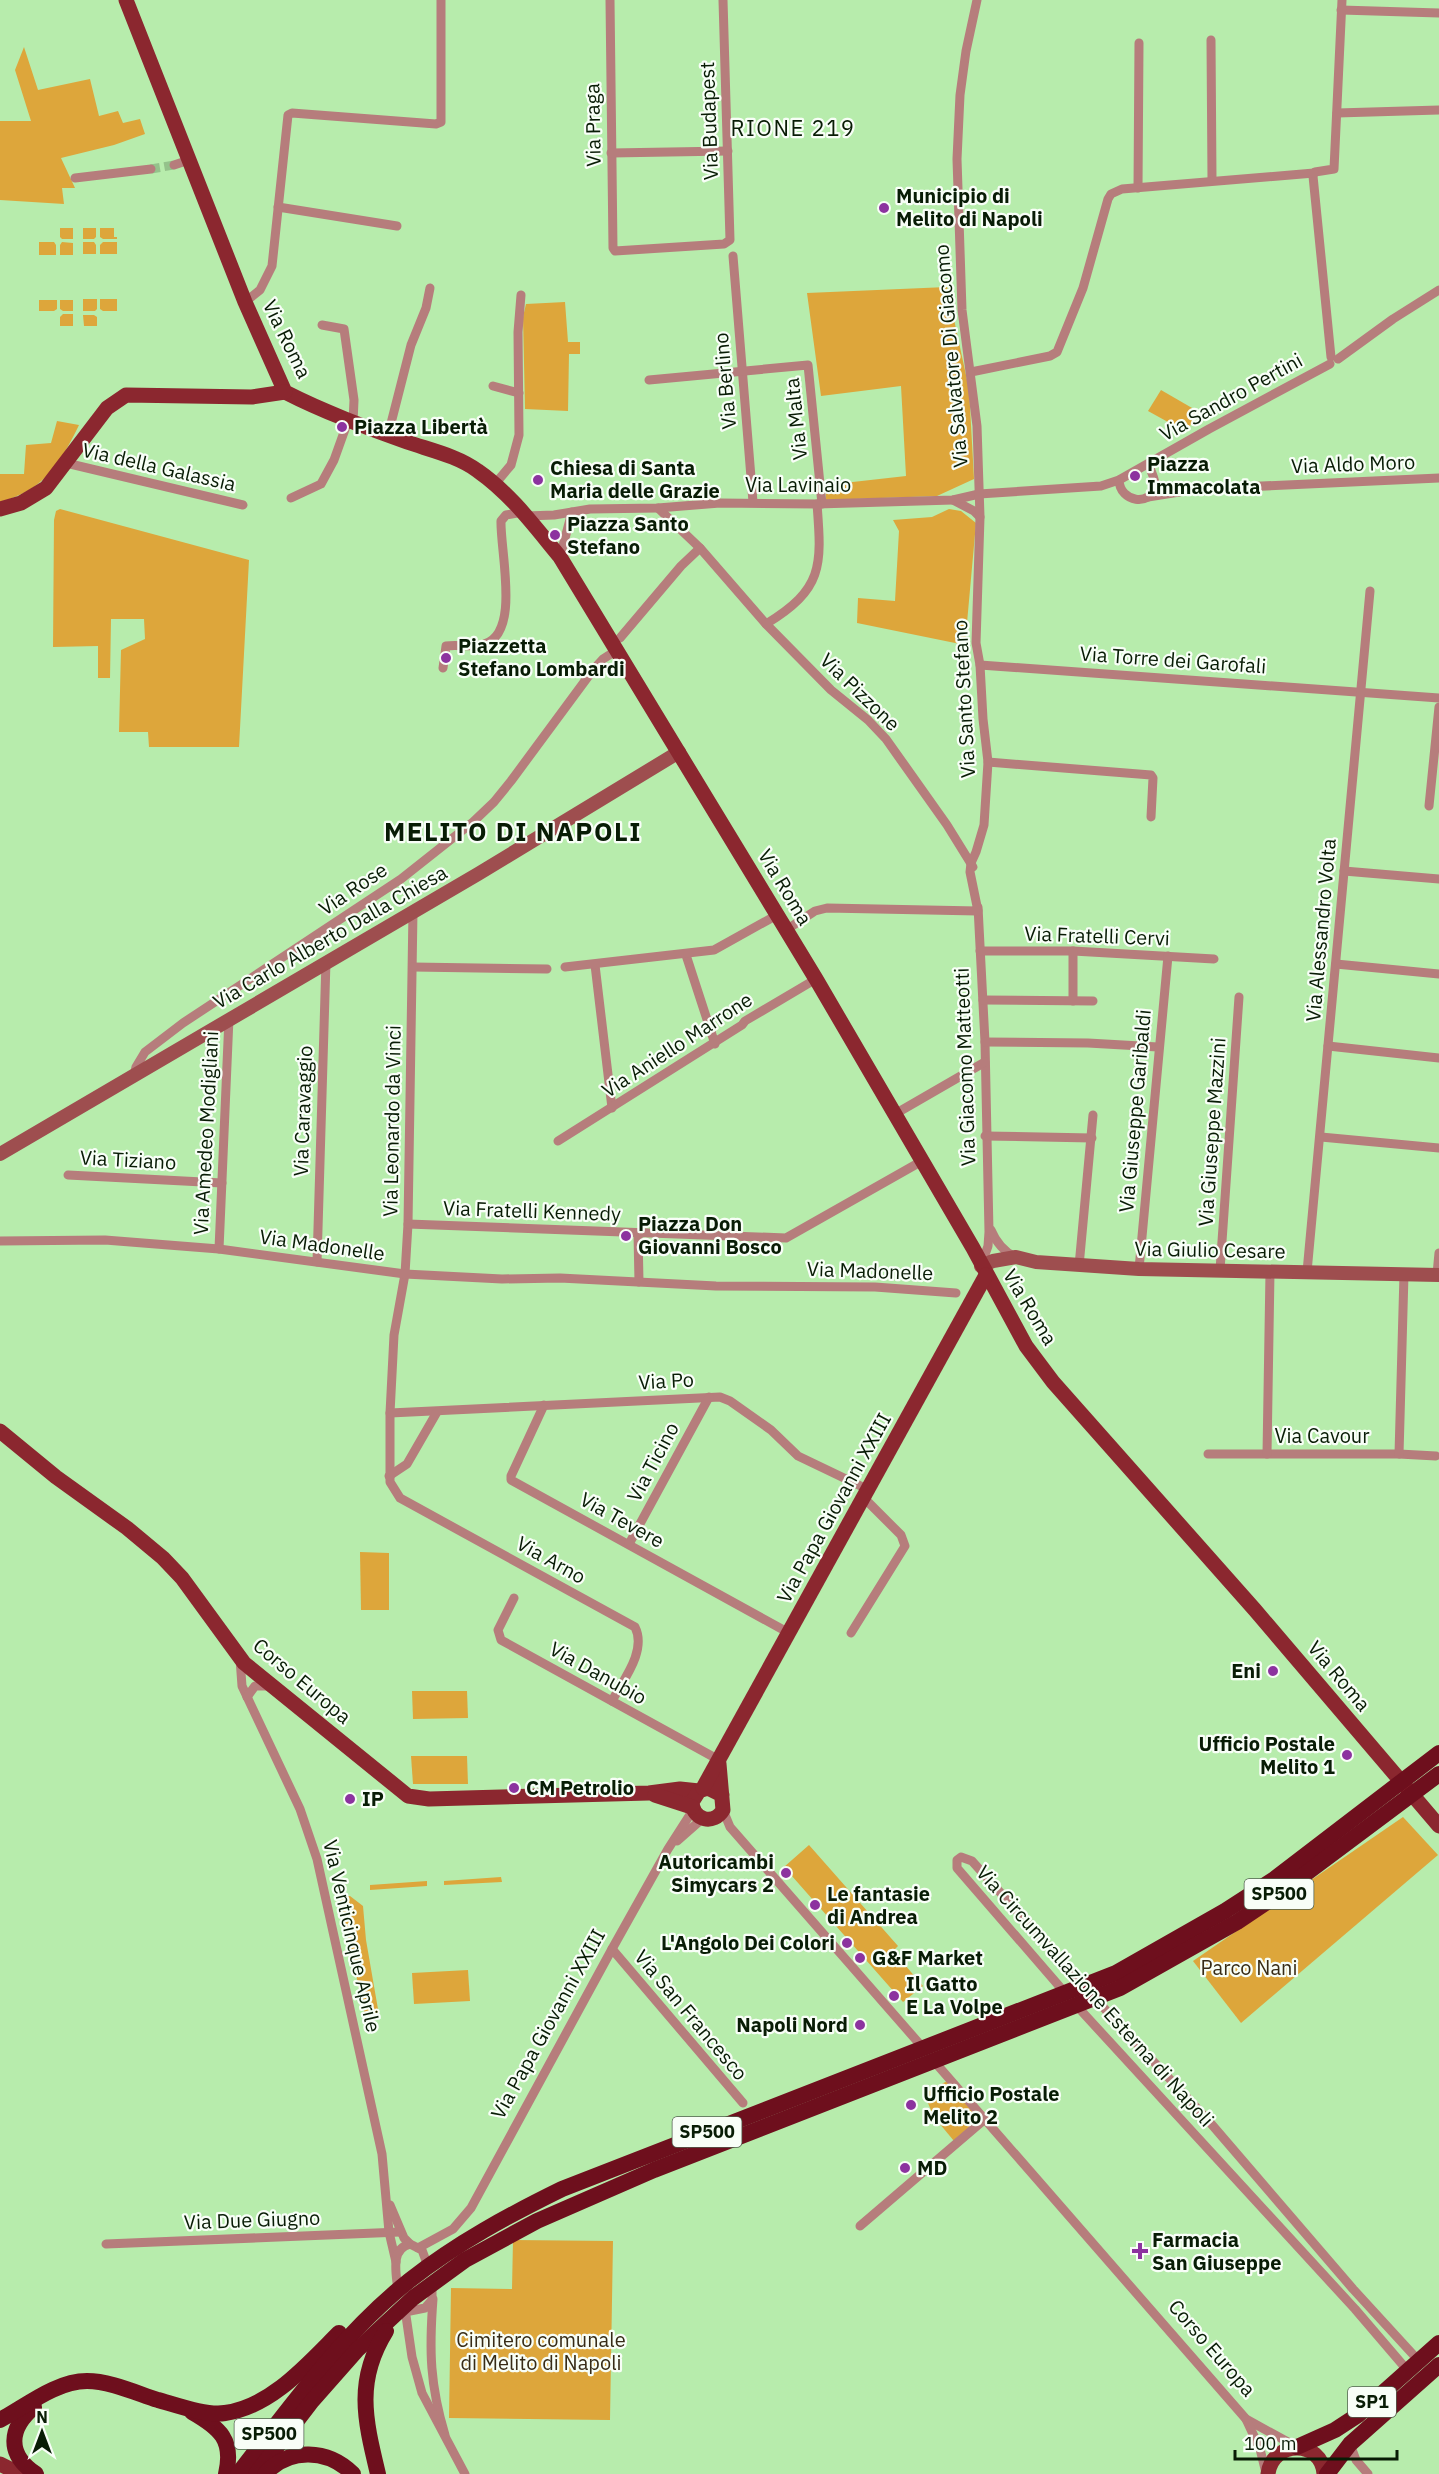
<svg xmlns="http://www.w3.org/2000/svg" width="1439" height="2474" font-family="'IBM Plex Sans',sans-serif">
  <rect width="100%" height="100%" fill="#b7ecac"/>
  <g fill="#dda63b">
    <polygon points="24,47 38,90 90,79 99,116 118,111 123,123 140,119 145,134 114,145 61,158 75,188 62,188 64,204 0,200 0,121 31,121 15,70"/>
    <polygon points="60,228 73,228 73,239 62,239 60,237"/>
    <polygon points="83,228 96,228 96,237 94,239 83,239"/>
    <polygon points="100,228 114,228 114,237 117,237 117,239 103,239 100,237"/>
    <polygon points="39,242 54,242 56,245 56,255 39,255"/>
    <polygon points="62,242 73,243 73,255 60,255 60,245"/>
    <polygon points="83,242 94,242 96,245 96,254 83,254"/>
    <polygon points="103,242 117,242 117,254 100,254 100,245"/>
    <polygon points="947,287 969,389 974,479 937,496 826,500 826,485 906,476 901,386 821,396 807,293"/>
    <polygon points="83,299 97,299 97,309 95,311 83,311"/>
    <polygon points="100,299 117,299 117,311 103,311 100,309"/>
    <polygon points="39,300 57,300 57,309 54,311 39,311"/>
    <polygon points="60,300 73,300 73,311 63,311 60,309"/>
    <polygon points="565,302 568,342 580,342 580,354 569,354 568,411 525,409 523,317 526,304"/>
    <polygon points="63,314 73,314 73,326 60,326 60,317"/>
    <polygon points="83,315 94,315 97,317 97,326 84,326"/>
    <polygon points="1161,390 1199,412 1186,432 1148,411"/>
    <path d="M57 421 79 425C60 464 44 490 0 502V474H24L26 445 51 443Z"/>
    <polygon points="60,509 249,560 239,747 149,747 148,732 119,732 121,650 145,639 144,619 111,619 110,678 98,678 98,646 53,647 54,520 56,511"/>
    <polygon points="949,509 961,511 976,523 965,645 857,623 858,598 895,601 899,531 893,520 932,517"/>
    <polygon points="360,1552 389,1553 389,1610 361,1610"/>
    <polygon points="412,1691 467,1691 468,1718 413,1719"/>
    <polygon points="411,1756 467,1756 468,1784 413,1784"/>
    <polygon points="1403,1817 1438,1855 1241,2023 1193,1961"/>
    <polygon points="809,1845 898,1946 893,1951 923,1986 903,2002 784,1867"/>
    <polygon points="501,1877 502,1882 444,1885 444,1881"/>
    <polygon points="427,1881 427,1886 370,1890 370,1885"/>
    <polygon points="350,1896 363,1906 366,1940 379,2015 365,2016 339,1897"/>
    <polygon points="468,1970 470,2001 414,2004 412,1973"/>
    <polygon points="947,2081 980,2120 954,2141 934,2117 924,2094"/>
    <polygon points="513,2240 613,2241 610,2420 449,2418 451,2288 512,2289"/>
  </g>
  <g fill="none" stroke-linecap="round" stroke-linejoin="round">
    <polyline stroke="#94c28b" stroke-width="9" stroke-dasharray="9 4.5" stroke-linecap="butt" points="151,169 174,165"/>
    <g stroke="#b67d7c" stroke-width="9">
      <polyline points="610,0 613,248 615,251 724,244 730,240 723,0"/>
      <polyline points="1341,10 1439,13"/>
      <polyline points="1211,40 1212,180"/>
      <polyline points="1337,113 1439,110"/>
      <polyline points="611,153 728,151"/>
      <polyline points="174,165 189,160"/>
      <polyline points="75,178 151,169"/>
      <polyline points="1138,188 1139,43"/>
      <polyline points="278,207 397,226"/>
      <polyline points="733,256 753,502"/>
      <polyline points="245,302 260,290 272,266 288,115 292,113 436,124 441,122 441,0"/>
      <polyline points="322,325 344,329 354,400 353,423"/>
      <polyline points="1331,357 1313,176 1315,172 1334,169 1342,0"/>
      <polyline points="1338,359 1393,319 1439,290"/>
      <polyline points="971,372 1050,356 1057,352 1083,288 1108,199 1111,194 1122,189 1314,173"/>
      <polyline points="649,380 808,365 822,504"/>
      <polyline points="493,386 519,393"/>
      <polyline points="388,435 411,345 426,308 430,288"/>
      <polyline points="66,463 243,505"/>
      <path d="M1119 480C1120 503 1151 506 1155 487 1156 478 1150 472 1149 463"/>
      <polyline points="495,484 511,465 519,435 518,332 521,295"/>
      <polyline points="1148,497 1198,489 1439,478"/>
      <polyline points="291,498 321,484 334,460 348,421"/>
      <polyline points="953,500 974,511 980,517"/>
      <polyline points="658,508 700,548 766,624 831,690 868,720 886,739 947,825 973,867"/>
      <polyline points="526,516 554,515 590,509 658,508 720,503 817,504 953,500 979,494 1101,486 1119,480 1209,429 1330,364"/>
      <polyline points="560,557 572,512"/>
      <path d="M766 624C823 589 822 567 817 504"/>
      <polyline points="620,638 681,566 700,548"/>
      <polyline points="980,665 1439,698"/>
      <path d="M443 668 446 646C458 644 472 648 484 644 521 634 500 551 501 521L506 515 523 512"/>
      <polyline points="988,762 1151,775 1153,778 1151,817"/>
      <polyline points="1429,806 1439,707"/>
      <polyline points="1344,871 1439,879"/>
      <polyline points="978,907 985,1042 989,1232 988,1246 981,1266"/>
      <path d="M413 911 408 1224 405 1274 394 1335 390 1413V1482L400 1498 635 1627C647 1651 623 1680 612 1701"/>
      <polyline points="786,930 815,911 827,908 978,911 970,872 971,863 976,852 984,825 988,762 983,719 980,665 976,643 980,517 977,426 962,310 957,159 960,95 966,51 977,0"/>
      <polyline points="980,951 1073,951 1214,959"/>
      <polyline points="1073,951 1073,1001"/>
      <polyline points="686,955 715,1044"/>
      <polyline points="1336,964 1439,974"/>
      <polyline points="595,965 612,1108"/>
      <polyline points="413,967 547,969"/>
      <polyline points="565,967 714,950 777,915"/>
      <polyline points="983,1000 1093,1001"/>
      <polyline points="985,1042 1088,1043 1158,1047"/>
      <polyline points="1328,1046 1439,1058"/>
      <polyline points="134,1075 136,1067 145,1052 183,1023 401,879 473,822 494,802 511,781 593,670 603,659 617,650"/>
      <polyline points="895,1114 985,1062"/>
      <polyline points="985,1136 1092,1138"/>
      <polyline points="1321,1137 1439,1148"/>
      <polyline points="558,1141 742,1025 745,1021 816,979"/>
      <polyline points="68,1175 222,1183"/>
      <polyline points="408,1224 786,1238 922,1161"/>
      <path d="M991 1230C996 1242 1003 1251 1015 1257"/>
      <polyline points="638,1233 639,1282"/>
      <polyline points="0,1241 105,1240 219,1249 405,1274 502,1279 560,1278 716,1286 875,1287 956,1293"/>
      <polyline points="219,1249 229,1018"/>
      <polyline points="317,1262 326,961"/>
      <polyline points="1079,1266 1093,1115"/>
      <polyline points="1139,1269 1168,956"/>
      <polyline points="1220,1270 1239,997"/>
      <polyline points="1307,1272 1370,591"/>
      <polyline points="1437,1274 1439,1253"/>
      <polyline points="544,1405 511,1476 511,1480 789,1633"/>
      <polyline points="390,1413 720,1397 730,1401 771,1430 798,1456 869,1490"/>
      <polyline points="1208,1454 1399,1454 1436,1456"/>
      <polyline points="1267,1454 1270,1272"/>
      <polyline points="1399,1454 1404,1274"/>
      <polyline points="389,1476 407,1464 437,1412"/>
      <polyline points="629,1544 709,1397"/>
      <polyline points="514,1598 498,1630 501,1640 719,1760"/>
      <polyline points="851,1633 905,1546 901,1535 864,1498"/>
      <polyline points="240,1659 242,1686 300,1809 317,1859 382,2154 389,2232 396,2262"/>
      <polyline points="247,1697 255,1686 271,1686"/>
      <polyline points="723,1810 730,1827 924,2049"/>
      <polyline points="677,1841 702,1819"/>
      <polyline points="612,1949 743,2103"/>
      <polyline points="1066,1994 957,1868 957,1860 961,1857 972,1861 1112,2017 1207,2119 1353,2289 1419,2361"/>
      <polyline points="1075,2004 1355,2309 1408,2371"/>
      <polyline points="933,2060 1246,2419 1297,2447"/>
      <polyline points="390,2205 404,2238 410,2244 422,2250 429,2269"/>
      <polyline points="860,2226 985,2119"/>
      <polyline points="106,2244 400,2232"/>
      <polyline points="418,2248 453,2229 471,2208 612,1949 668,1849 693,1810"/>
      <path d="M398 2292C397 2276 389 2249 410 2244"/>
      <path d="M433 2299C429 2351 430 2385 445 2435"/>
      <polyline points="402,2305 410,2311 425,2308 432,2300 432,2283"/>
      <polyline points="405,2309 412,2357 422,2393 465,2474"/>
      <polyline points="1246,2419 1260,2449 1266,2473"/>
      <polyline points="1350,2444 1356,2460 1368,2474"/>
    </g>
    <g stroke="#9e4e4f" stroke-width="14">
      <polyline points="0,1154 478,874 679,752"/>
      <polyline points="981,1266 993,1261 1016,1257 1036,1262 1139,1269 1439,1275"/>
    </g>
    <g stroke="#8b272f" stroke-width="15">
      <path d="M126 0 245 302 285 392C324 412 365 427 407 442 430 450 458 456 478 471 511 494 535 527 560 557L816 979 973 1248 1026 1346 1053 1382 1255 1610 1439 1826"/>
      <polyline points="0,509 21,503 46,488 107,408 126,395 252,397 285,392"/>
      <polyline points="0,1431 56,1477 127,1528 163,1558 182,1578 244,1663 408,1796 429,1799 649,1793 680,1789 699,1791"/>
      <path d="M719 1764 723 1810C714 1825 693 1821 692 1802L699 1791 708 1788 722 1795"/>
      <polyline points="703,1788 986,1275"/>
      <polyline points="655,1795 692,1807"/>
      <polyline points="0,2464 20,2474"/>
      <path d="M1268 2474C1272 2440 1322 2439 1324 2474"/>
    </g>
    <g stroke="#6e0f1d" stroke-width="16">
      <path d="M34 2407C9 2428 6 2454 36 2474"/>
      <path d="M192 2412C220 2428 234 2440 226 2474"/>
      <path d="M0 2420C26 2406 56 2381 87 2381 110 2381 136 2393 158 2400 176 2405 206 2416 225 2413 271 2407 308 2364 339 2333"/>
      <polyline points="1297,2447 1335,2430 1358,2415 1439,2343"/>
      <path d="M238 2474C291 2406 342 2334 410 2280 457 2243 509 2215 562 2189L1116 1973 1225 1911 1273 1880 1439 1753"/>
      <polyline points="256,2474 312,2401 357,2350 413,2298 465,2260 537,2221 654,2170 1120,1988 1237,1922 1273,1898 1439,1774"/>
      <path d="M265 2474C289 2447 328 2449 353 2474"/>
      <path d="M378 2474C365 2420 355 2381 386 2331"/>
      <polyline points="1327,2474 1350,2444 1439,2365"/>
    </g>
  </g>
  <g fill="#8c339f" stroke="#f8fef7" stroke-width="2">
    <circle cx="884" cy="208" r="6"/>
    <circle cx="342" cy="427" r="6"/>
    <circle cx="1135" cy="476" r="6"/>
    <circle cx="538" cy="480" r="6"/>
    <circle cx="555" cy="535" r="6"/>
    <circle cx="446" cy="658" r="6"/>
    <circle cx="626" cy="1236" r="6"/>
    <circle cx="1273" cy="1671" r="6"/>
    <circle cx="1347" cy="1755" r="6"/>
    <circle cx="514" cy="1788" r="6"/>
    <circle cx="350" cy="1799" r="6"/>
    <circle cx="786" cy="1873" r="6"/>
    <circle cx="815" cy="1905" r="6"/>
    <circle cx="847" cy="1943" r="6"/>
    <circle cx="860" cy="1958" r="6"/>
    <circle cx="894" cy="1996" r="6"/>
    <circle cx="860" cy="2025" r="6"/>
    <circle cx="911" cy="2105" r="6"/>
    <circle cx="905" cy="2168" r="6"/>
    <path d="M1137 2242h6v6h6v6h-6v6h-6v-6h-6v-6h6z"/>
  </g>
  <g text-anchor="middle" stroke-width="4.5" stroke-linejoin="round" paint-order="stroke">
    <g fill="#f8fef7" stroke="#50604e" stroke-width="1.5">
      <rect x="1244.5" y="1879" width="69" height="30" rx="4.5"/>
      <rect x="672.5" y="2117" width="69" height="30" rx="4.5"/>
      <rect x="1348" y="2387" width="48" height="30" rx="4.5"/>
      <rect x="234.5" y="2419" width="69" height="30" rx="4.5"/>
    </g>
    <g font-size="18" font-weight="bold" fill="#081c05">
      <text x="1279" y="1900">SP500</text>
      <text x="707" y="2138">SP500</text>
      <text x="1372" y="2408">SP1</text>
      <text x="269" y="2440">SP500</text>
    </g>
    <g font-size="20" fill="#081c05" stroke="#f8fef7">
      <text transform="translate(709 121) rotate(-92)" y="7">Via Budapest</text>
      <text transform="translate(593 125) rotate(-91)" y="7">Via Praga</text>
      <text transform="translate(287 339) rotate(64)" y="7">Via Roma</text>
      <text transform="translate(951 356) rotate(-95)" y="7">Via Salvatore Di Giacomo</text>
      <text transform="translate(725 381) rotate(-95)" y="7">Via Berlino</text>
      <text transform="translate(1231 397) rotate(-29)" y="7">Via Sandro Pertini</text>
      <text transform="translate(796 419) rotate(-96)" y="7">Via Malta</text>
      <text transform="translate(1353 464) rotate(-2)" y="7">Via Aldo Moro</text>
      <text transform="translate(159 467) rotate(13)" y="7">Via della Galassia</text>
      <text x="798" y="492">Via Lavinaio</text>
      <text transform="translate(1173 660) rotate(4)" y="7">Via Torre dei Garofali</text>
      <text transform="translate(860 692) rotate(44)" y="7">Via Pizzone</text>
      <text transform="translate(964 699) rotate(-93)" y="7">Via Santo Stefano</text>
      <text transform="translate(785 887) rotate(59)" y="7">Via Roma</text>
      <text transform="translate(353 889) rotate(-34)" y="7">Via Rose</text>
      <text transform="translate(1321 930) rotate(-85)" y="7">Via Alessandro Volta</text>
      <text transform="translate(1097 936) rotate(2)" y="7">Via Fratelli Cervi</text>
      <text transform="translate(330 937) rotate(-30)" y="7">Via Carlo Alberto Dalla Chiesa</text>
      <text transform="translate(677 1045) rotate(-33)" y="7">Via Aniello Marrone</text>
      <text transform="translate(965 1067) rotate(-92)" y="7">Via Giacomo Matteotti</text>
      <text transform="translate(303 1111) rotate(-88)" y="7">Via Caravaggio</text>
      <text transform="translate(1135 1111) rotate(-85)" y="7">Via Giuseppe Garibaldi</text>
      <text transform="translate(392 1121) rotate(-89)" y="7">Via Leonardo da Vinci</text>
      <text transform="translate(1212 1132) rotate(-86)" y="7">Via Giuseppe Mazzini</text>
      <text transform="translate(206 1133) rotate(-87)" y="7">Via Amedeo Modigliani</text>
      <text transform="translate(128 1160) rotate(3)" y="7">Via Tiziano</text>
      <text transform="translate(532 1211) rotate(2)" y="7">Via Fratelli Kennedy</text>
      <text transform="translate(322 1245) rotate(8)" y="7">Via Madonelle</text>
      <text transform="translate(1210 1250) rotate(1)" y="7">Via Giulio Cesare</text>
      <text transform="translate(870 1271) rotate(2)" y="7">Via Madonelle</text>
      <text transform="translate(1030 1307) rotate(59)" y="7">Via Roma</text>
      <text transform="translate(666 1381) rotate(-3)" y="7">Via Po</text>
      <text x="1322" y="1443">Via Cavour</text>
      <text transform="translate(653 1462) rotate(-62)" y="7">Via Ticino</text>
      <text transform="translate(834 1508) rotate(-61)" y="7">Via Papa Giovanni XXIII</text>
      <text transform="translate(622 1520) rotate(29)" y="7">Via Tevere</text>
      <text transform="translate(551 1560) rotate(29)" y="7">Via Arno</text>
      <text transform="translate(598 1673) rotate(29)" y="7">Via Danubio</text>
      <text transform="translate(1339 1676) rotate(50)" y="7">Via Roma</text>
      <text transform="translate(302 1681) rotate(40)" y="7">Corso Europa</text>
      <text transform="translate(352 1936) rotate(77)" y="7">Via Venticinque Aprile</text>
      <text transform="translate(1095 1996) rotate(48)" y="7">Via Circumvallazione Esterna di Napoli</text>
      <text transform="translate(691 2015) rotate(50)" y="7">Via San Francesco</text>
      <text transform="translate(548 2024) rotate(-61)" y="7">Via Papa Giovanni XXIII</text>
      <text transform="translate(252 2220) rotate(-2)" y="7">Via Due Giugno</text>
      <text transform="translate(1212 2348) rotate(49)" y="7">Corso Europa</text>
    </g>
    <g font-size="20" font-weight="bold" fill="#081c05" stroke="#f8fef7" text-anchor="start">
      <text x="896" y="203">Municipio di<tspan x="896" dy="23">Melito di Napoli</tspan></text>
      <text x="354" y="434">Piazza Libertà</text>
      <text x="1147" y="471">Piazza<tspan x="1147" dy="23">Immacolata</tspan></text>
      <text x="550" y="475">Chiesa di Santa<tspan x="550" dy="23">Maria delle Grazie</tspan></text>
      <text x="567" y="531">Piazza Santo<tspan x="567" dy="23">Stefano</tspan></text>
      <text x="458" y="653">Piazzetta<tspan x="458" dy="23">Stefano Lombardi</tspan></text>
      <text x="638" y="1231">Piazza Don<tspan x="638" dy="23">Giovanni Bosco</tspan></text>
      <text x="1261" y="1678" text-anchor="end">Eni</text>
      <text x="1335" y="1751" text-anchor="end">Ufficio Postale<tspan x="1335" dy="23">Melito 1</tspan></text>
      <text x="526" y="1795">CM Petrolio</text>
      <text x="362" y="1806">IP</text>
      <text x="774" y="1869" text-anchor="end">Autoricambi<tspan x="774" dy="23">Simycars 2</tspan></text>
      <text x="827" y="1901">Le fantasie<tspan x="827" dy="23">di Andrea</tspan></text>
      <text x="835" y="1950" text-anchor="end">L'Angolo Dei Colori</text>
      <text x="872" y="1965">G&amp;F Market</text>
      <text x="906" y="1991">Il Gatto<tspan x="906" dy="23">E La Volpe</tspan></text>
      <text x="848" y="2032" text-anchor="end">Napoli Nord</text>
      <text x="923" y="2101">Ufficio Postale<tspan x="923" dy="23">Melito 2</tspan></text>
      <text x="917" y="2175">MD</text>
      <text x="1152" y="2247">Farmacia<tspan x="1152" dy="23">San Giuseppe</tspan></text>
    </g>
    <g font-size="20" fill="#372b16" stroke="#f8fef7">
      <text x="1249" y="1975">Parco Nani</text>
      <text x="541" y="2347">Cimitero comunale<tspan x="541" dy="23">di Melito di Napoli</tspan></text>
    </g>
    <g font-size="22" letter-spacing="1.5" fill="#081c05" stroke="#f8fef7">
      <text x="793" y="136">RIONE 219</text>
    </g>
    <g font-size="26" font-weight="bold" letter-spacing="1.5" fill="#081c05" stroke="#f8fef7">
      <text x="513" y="841">MELITO DI NAPOLI</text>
    </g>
  </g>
  <g transform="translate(42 2432)" stroke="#f8fef7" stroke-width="4.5" paint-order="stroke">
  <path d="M0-4.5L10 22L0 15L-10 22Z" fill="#081c05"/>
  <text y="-9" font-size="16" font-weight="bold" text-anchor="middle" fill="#081c05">N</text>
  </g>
  <path d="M1235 2450v9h162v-9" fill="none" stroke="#081c05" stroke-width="3"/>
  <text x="1244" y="2450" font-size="18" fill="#081c05" stroke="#f8fef7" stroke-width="4.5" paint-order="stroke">100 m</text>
</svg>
